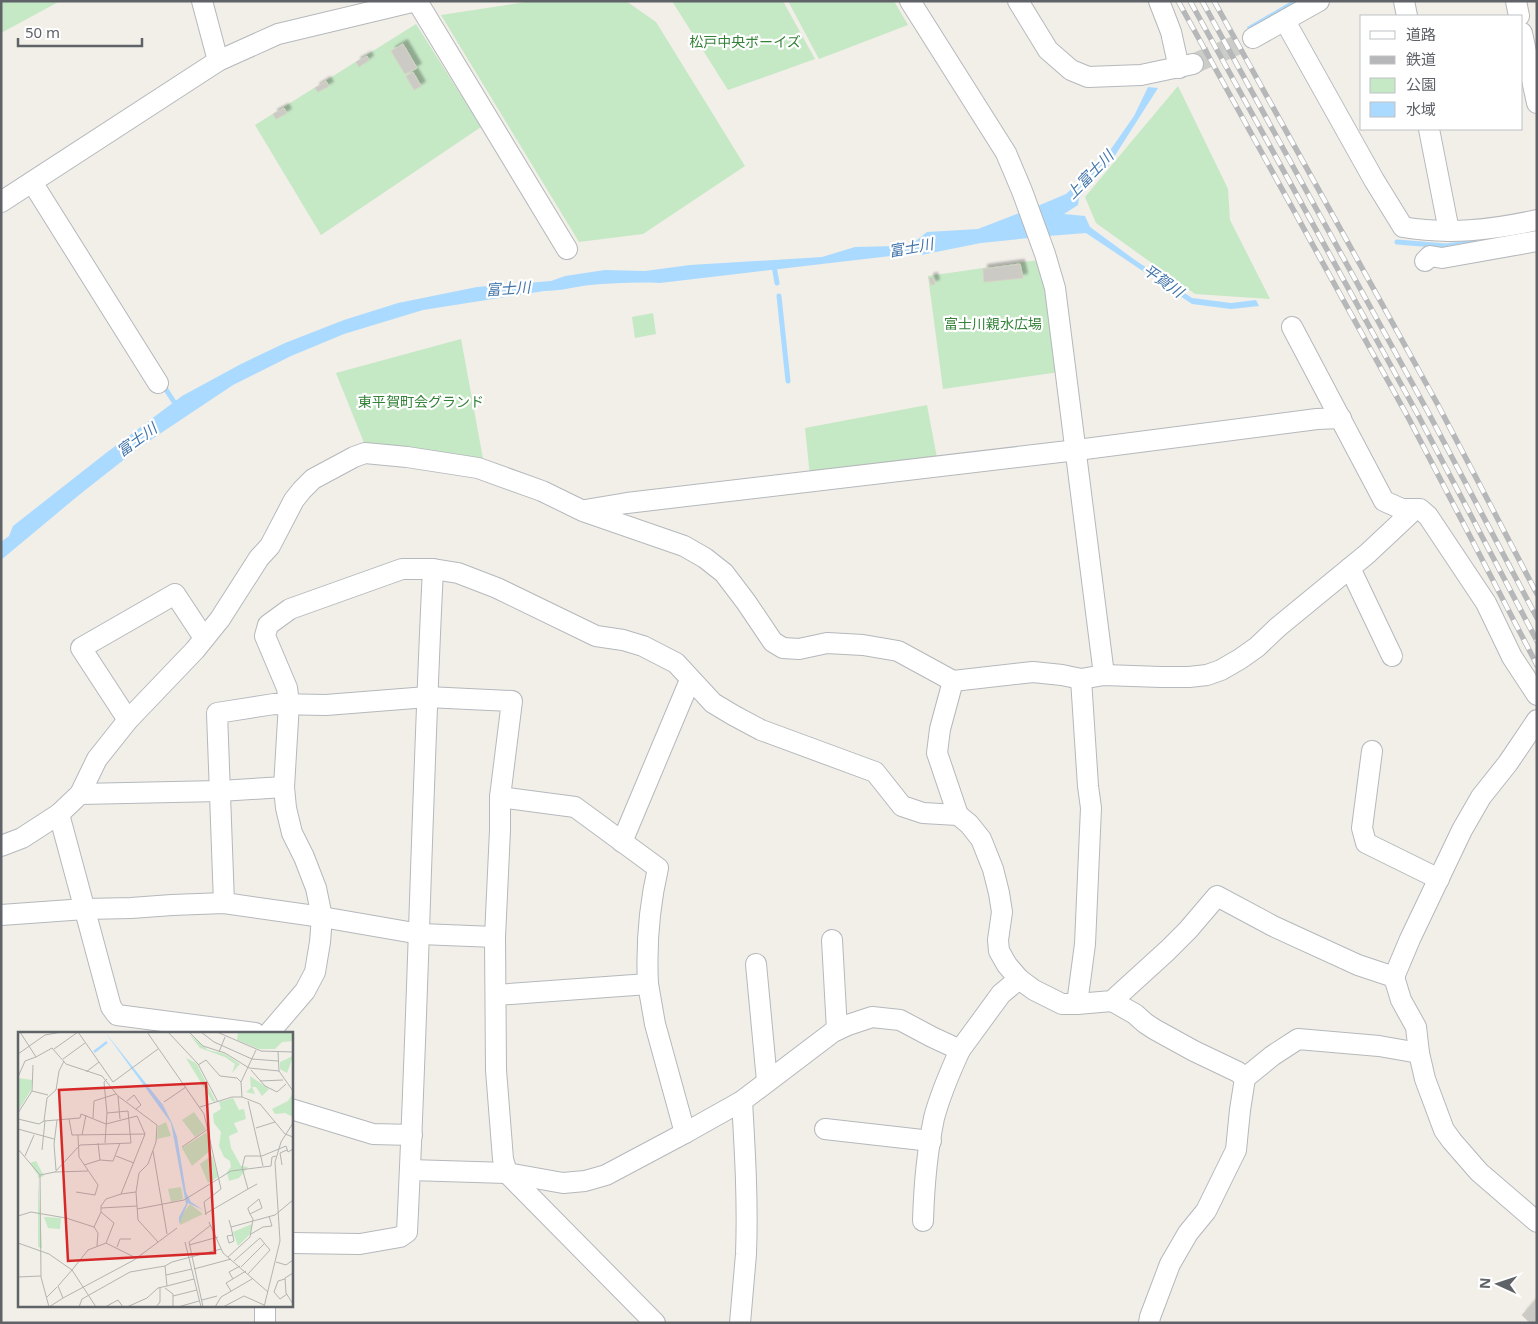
<svg xmlns="http://www.w3.org/2000/svg" width="1538" height="1324" font-family="'Noto Sans','Noto Sans JP',sans-serif">
  <defs>
    <filter id="shadow"><feDropShadow dx="4.5" dy="-4.5" stdDeviation="1" flood-color="#0004"/></filter>
  </defs>
  <rect width="100%" height="100%" fill="#f1efe8"/>
  <g fill="#c5e8c5">
    <polygon points="1,1 60,1 1,33"/>
    <polygon points="532,1 626,1 656,22 745,166 643,234 579,242 441,15"/>
    <polygon points="672,1 783,1 815,59 728,90"/>
    <polygon points="788,1 894,1 908,25 819,59"/>
    <polygon points="416,24 481,127 321,235 255,125"/>
    <polygon points="1178,86 1228,189 1230,220 1270,299 1195,294 1096,223 1085,197"/>
    <polygon points="1038,260 1047,287 1059,372 943,389 928,276"/>
    <polygon points="653,313 656,334 635,338 632,317"/>
    <polygon points="461,339 484,464 367,450 336,373"/>
    <polygon points="927,405 937,458 810,476 805,428"/>
  </g>
  <g fill="#aadaff">
    <polygon points="1292,1 1308,1 1249,32 1247,27"/>
    <path d="M1148 87 1158 88 1109 165 1079 198 1078 205 1064 214 1085 216 1090 227 1135 260 1192 298 1231 303 1256 300 1259 306 1231 309 1192 304 1086 233 1048 236 981 243 921 255 914 251 899 255 660 283C637 282 613 283 590 285 574 287 560 291 544 291L423 310 344 334 291 356 233 385 140 447 79 495 1 560V542L9 536 13 526 106 453 182 396 241 364 285 343 344 320 398 303 477 287 551 281 565 276 605 270 645 271 690 265 822 257 855 247 898 246 913 243 927 232 978 229 1040 205 1066 194 1104 159 1134 116Z"/>
  </g>
  <g fill="none" stroke-linecap="round" stroke-linejoin="round">
    <g stroke="#aadaff" stroke-width="5">
      <polyline points="1397,242 1446,246 1475,242"/>
      <polyline points="774,266 777,283"/>
      <polyline points="779,296 788,381"/>
      <polyline points="163,385 178,408"/>
    </g>
  </g>
  <g fill="#cccac5" stroke="#d6d1c6" filter="url(#shadow)">
    <polygon points="403,44 417,68 405,74 391,51"/>
    <polygon points="367,56 369,60 359,67 356,62"/>
    <polygon points="413,72 421,86 414,90 406,76"/>
    <polygon points="326,81 329,86 318,92 315,88"/>
    <polygon points="284,108 287,113 276,119 273,114"/>
    <polygon points="1020,264 1023,278 984,282 983,269"/>
    <polygon points="933,277 935,284 931,285 929,278"/>
    <polygon points="1537,1298 1537,1323 1530,1323 1522,1315"/>
  </g>
  <g fill="none" stroke-linecap="round" stroke-linejoin="round">
    <polyline stroke="#ccccc8" stroke-width="20" stroke-dasharray="20 10" stroke-linecap="butt" points="1193,64 1253,38"/>
    <defs>
      <g id="minor">
        <polyline points="202,1 218,61"/>
        <polyline points="417,1 567,249"/>
        <polyline points="910,1 1006,153 1022,191 1045,254 1055,288 1104,675"/>
        <polyline points="1018,1 1048,50 1071,70 1088,77 1141,75 1193,64"/>
        <polyline points="1159,1 1171,32 1179,68"/>
        <polyline points="1404,1 1407,16"/>
        <polyline points="1516,1 1519,16"/>
        <path d="M1285 21 1374 180 1403 227C1448 235 1492 230 1537 220"/>
        <polyline points="1522,33 1537,103"/>
        <polyline points="1253,38 1319,1"/>
        <polyline points="1429,129 1449,231"/>
        <polyline points="32,182 158,383"/>
        <polyline points="1,202 218,61 278,34 416,1"/>
        <polyline points="1425,261 1430,256 1442,258 1537,241"/>
        <polyline points="1292,327 1384,501 1402,509 1420,509 1428,516 1486,603 1512,657 1537,695"/>
        <polyline points="585,510 627,503 1077,450 1317,419 1341,418"/>
        <polyline points="1350,568 1392,656"/>
        <polyline points="953,681 940,729 937,753 958,815"/>
        <polyline points="128,720 81,648 175,594 204,638"/>
        <polyline points="1372,751 1362,828 1366,843 1439,879"/>
        <polyline points="80,794 220,791 284,787"/>
        <path d="M500 797 575 807 658 868C649 907 646 944 648 984"/>
        <polyline points="59,814 111,1007 117,1015 255,1033"/>
        <polyline points="622,842 690,680"/>
        <polyline points="1,846 22,838 59,814 80,794 97,759 128,720 195,650 220,619 259,558 270,546 294,500 302,490 313,479 354,457 365,453 407,457 478,468 542,491 583,511 684,546 705,558 724,573 746,602 773,642 783,648 799,649 827,643 863,645 898,651 953,681 1033,672 1062,675 1081,679 1104,675 1161,677 1189,677 1207,675 1221,670 1240,659 1257,647 1278,627 1367,554 1414,510"/>
        <polyline points="224,903 217,713 274,704 326,705 427,697 512,701 500,797 500,830 495,937 496,1070 503,1159 507,1173 655,1323"/>
        <polyline points="1,915 85,909 131,908 172,905 224,903 322,917 420,934 495,937"/>
        <polyline points="832,940 837,1030"/>
        <polyline points="756,964 767,1081"/>
        <polyline points="1394,977 1410,939 1462,830 1481,797 1508,763 1537,720"/>
        <polyline points="496,995 648,984 655,1024 685,1133"/>
        <polyline points="1112,1001 1135,1014 1145,1023 1154,1029 1194,1051 1238,1072 1245,1078"/>
        <polyline points="1077,1004 1085,944 1091,808 1088,786 1081,679"/>
        <polyline points="269,1033 305,991 315,972 320,942 322,917 316,888 304,857 292,833 286,808 284,787 289,703 287,688 265,636 268,625 290,609 402,569 433,569 458,573 497,588 596,636 623,640 643,646 676,663 713,703 733,715 761,730 875,772 902,806 923,813 958,815 969,824 981,839 993,869 999,893 1002,912 998,940 999,951 1007,965 1019,979 1034,990 1062,1004 1077,1004 1112,1001 1168,950 1188,930 1217,896 1273,926 1358,965 1394,977 1401,1000 1416,1027 1419,1053 1425,1079 1444,1130 1452,1141 1479,1172 1537,1222"/>
        <polyline points="960,1050 1001,994 1019,979"/>
        <polyline points="291,1109 373,1134 412,1135"/>
        <polyline points="825,1129 931,1141"/>
        <path d="M410 1170 507 1173 563 1183 585 1181 606 1175 685 1133 742 1101 833 1032 848 1025 872 1017 900 1020 932 1037 960 1050C950 1072 940 1095 934 1118 927 1152 924 1186 923 1221"/>
        <path d="M291 1243 360 1244 400 1237 407 1232C418 1011 422 790 433 569"/>
        <polyline points="265,1323 265,1305"/>
        <path d="M740 1323C742 1300 744 1277 746 1254 748 1203 745 1152 742 1101"/>
        <polyline points="1149,1323 1150,1317 1170,1264 1188,1233 1206,1211 1236,1150 1240,1110 1245,1078 1272,1056 1298,1039 1379,1046 1419,1053"/>
      </g>
    </defs>
    <use href="#minor" stroke="#b5b8bc" stroke-width="22"/>
    <use href="#minor" stroke="#fff" stroke-width="20"/>
    <defs>
      <g id="rail">
        <polyline points="1178,1 1409,419 1537,665"/>
        <polyline points="1190,1 1418,415 1537,641"/>
        <polyline points="1202,1 1428,412 1537,618"/>
        <polyline points="1214,1 1438,405 1537,594"/>
      </g>
    </defs>
    <use href="#rail" stroke="#b6b7b8" stroke-width="5.5"/>
    <use href="#rail" stroke="#fff" stroke-width="4" stroke-dasharray="11" stroke-linecap="butt"/>
  </g>
  <g text-anchor="middle" stroke-width="4.5" stroke-linejoin="round" paint-order="stroke">
    <g font-size="14" fill="#348238" stroke="#fff">
      <text x="745" y="47">松戸中央ボーイズ</text>
      <text x="993" y="329">富士川親水広場</text>
      <text x="421" y="407">東平賀町会グランド</text>
    </g>
    <g font-size="15" font-style="italic" fill="#4174aa" stroke="#fff">
      <text transform="translate(1090 175) rotate(-46)" y="5">上富士川</text>
      <text transform="translate(911 248) rotate(-10)" y="5">富士川</text>
      <text transform="translate(1163 281) rotate(35)" y="5">平賀川</text>
      <text transform="translate(508 289) rotate(-4)" y="5">富士川</text>
      <text transform="translate(137 440) rotate(-36)" y="5">富士川</text>
    </g>
  </g>
  <g transform="translate(18 1032)">
    <rect width="275" height="275" fill="#f1efe8"/>
    <path d="M220 0H275V9L264 10 257 17H241L219 8ZM171 2 190 18 207 22 222 32 220 34 214 41 217 32 207 25 182 16ZM275 24 269 41 262 37V30ZM168 26 178 31 198 70 194 69ZM232 44 251 57 244 64 238 55H234L237 62 228 60 233 56ZM0 46 14 48 13 58 0 79ZM275 61V85L267 81 257 82 254 77 270 69ZM215 66 221 78 226 77 228 87 216 91 220 100 211 104 213 116 223 134 230 135 221 146 211 149 209 140 213 135 212 129 206 125 201 114 203 100 196 91 195 82 203 77 201 70ZM176 80 188 97 177 105 164 88ZM148 90 153 104 139 107 140 94ZM189 100 193 118 174 134 164 116ZM194 123 200 145 190 151 182 132ZM18 129 26 144 20 146 24 216 20 215V143L12 131ZM163 155 165 167 153 170 150 157ZM172 172 185 182 162 193V185ZM26 185 43 186 42 197 30 196ZM234 192 232 202 220 214 215 200Z" fill="#c5e8c5"/>
    <path d="M87 0 145 73 154 91 159 105 168 160 173 170 185 178 170 171 161 192V185L168 172 153 91Z" fill="#aadaff"/>
    <path fill="none" stroke="#aadaff" stroke-width="2.5" d="M76 20 89 10"/>
    <path fill="none" stroke="#b3b3b1" stroke-width="1" d="M2 0 18 25 34 16M129 0 186 82 203 157 186 170 188 183M150 0 180 32 200 70M171 0 185 14 207 21 231 36 261 39M183 0 196 10 234 27 260 29M199 0 243 19 275 20M34 16 48 32 84 44 100 64 139 93 138 110 130 132 121 141 118 160 120 188 140 210M36 17 60 0 95 50 140 17M201 20 207 5M260 20 261 39 275 59M0 22 27 3 44 0M45 27 67 11M180 33 188 28 202 44 219 46 223 50 224 65M233 38 247 54 259 60 268 52M68 40 81 30M0 45 7 29 18 25M242 49 265 48M223 50 238 18M14 59 30 63M100 64 102 87M109 69 116 63 123 73 118 77M230 69 245 134M146 70 168 55M182 75 214 65H224L242 72 267 102 275 105M0 81 14 59 15 33M75 86 76 69 98 62M0 87 21 92 26 89 62 86 63 82 88 92 119 84 127 102 103 162 88 167 83 174V180L96 191 88 211 70 218 54 238 31 222 0 211M51 87 54 103 127 102M26 89 29 66 38 58 41 39 46 29M238 96 257 90M0 97 36 107M64 103 68 83M87 111 89 81 86 50 89 47M164 115 190 97M0 117 22 143 23 245 31 275M24 118 27 89M135 119 149 202M7 124 16 103M98 124 116 131M244 124 268 114 270 120 275 117M82 128 95 129 102 111M66 133 82 128 80 111M264 133 262 121 269 118M224 136 230 157 239 152M224 136 227 124H244M38 138 36 112 39 88M37 140 70 139M22 143 37 140 62 113 113 111 110 79 89 81M58 160 77 163 80 153 61 125 60 103M103 162 118 160M83 176 119 174M119 177 166 168 213 139 253 134 254 125 258 124M187 182 230 157M0 184 13 180 48 186 76 195 80 201 79 214M211 188 213 195 216 209 211 211 209 204 215 203M191 190 205 221 250 260M76 195 83 180M213 195 257 183 275 168M233 202 245 195 254 194 251 184M167 210 183 275M88 211 118 226M171 213 200 205M99 215 102 207H113M210 225 232 205 235 187 232 182 230 177V176L241 167 244 176 232 182M216 229 242 206 252 218 230 242M258 230 268 233 275 228M223 235 247 211M176 237 213 227M54 238 78 275M275 241 267 246 268 261 275 272M148 243 174 237M0 245 23 244M215 247 211 240 222 234M267 247 260 249 256 260 262 267 269 262M149 254 176 247M147 256 155 262V275M213 259 208 251 228 239M155 264 179 258M28 266 39 255M45 266 116 228 159 196M184 268 199 264M31 275 45 266 40 254 54 238M61 275 64 267 112 240 147 234 154 230 203 217M87 275 100 268 105 275M109 275 129 266 140 256 149 254 147 234M138 275 142 270V255M160 275 181 269M185 275 171 210 193 193M197 275 203 265 234 247M205 275 226 264 246 273M246 275 262 209 257 130 263 110 275 91"/>
    <path fill="#d62828" fill-opacity="0.15" stroke="#d62828" stroke-width="2.5" d="M188 51 197 221 50 229 41 58Z"/>
    <rect width="275" height="275" fill="none" stroke="#5f6368" stroke-width="2.5"/>
  </g>
  <rect width="1538" height="1324" fill="none" stroke="#5f6368" stroke-width="5"/>
  <rect x="1360" y="15" width="162" height="115" fill="#ffffff" stroke="#bfc1c3"/>
  <rect x="1370" y="31" width="25" height="8" fill="#ffffff" stroke="#bfc1c3"/>
  <text x="1406" y="40" font-size="15" fill="#5f6368">道路</text>
  <rect x="1370" y="56" width="25" height="8" fill="#b6b7b8" stroke="#bfc1c3"/>
  <text x="1406" y="65" font-size="15" fill="#5f6368">鉄道</text>
  <rect x="1370" y="78" width="25" height="15" fill="#c5e8c5" stroke="#bfc1c3"/>
  <text x="1406" y="90" font-size="15" fill="#5f6368">公園</text>
  <rect x="1370" y="102" width="25" height="15" fill="#aadaff" stroke="#bfc1c3"/>
  <text x="1406" y="115" font-size="15" fill="#5f6368">水域</text>
  <g transform="translate(1498 1284) rotate(273)" stroke="#ffffff" stroke-width="4" paint-order="stroke">
  <path d="M0-4L9 19L0 12L-9 19Z" fill="#5f6368"/>
  <text y="-8" font-size="14" font-weight="bold" text-anchor="middle" fill="#5f6368">N</text>
  </g>
  <path d="M18 38v8h124v-8" fill="none" stroke="#5f6368" stroke-width="2.5"/>
  <text x="25" y="38" font-size="15" fill="#5f6368" stroke="#ffffff" stroke-width="4" paint-order="stroke">50 m</text>
</svg>
